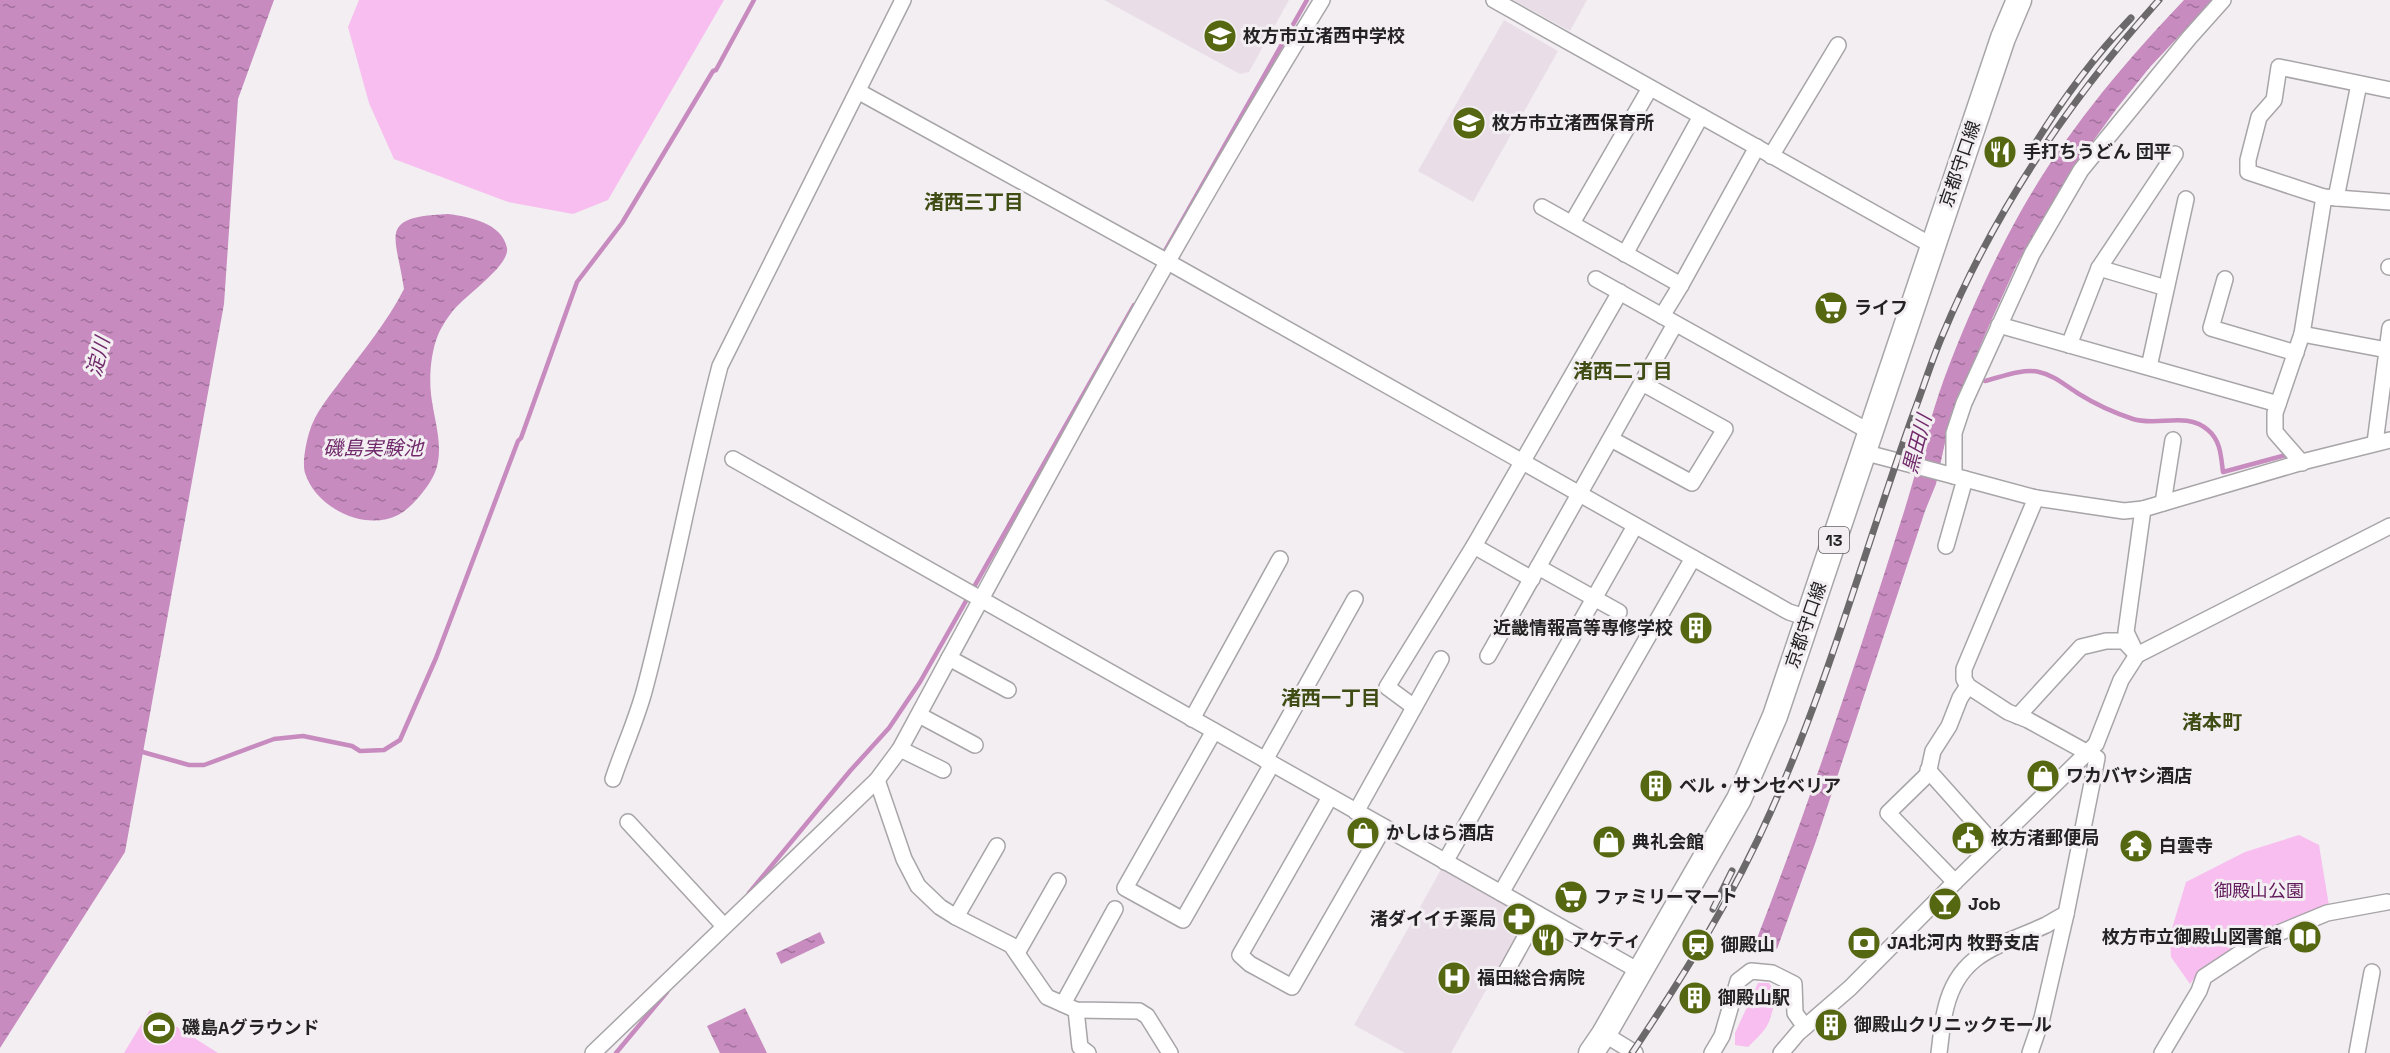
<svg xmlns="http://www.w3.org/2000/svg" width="2390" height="1053" font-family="'Space Grotesk','Noto Sans JP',sans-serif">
  <defs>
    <pattern id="water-ripples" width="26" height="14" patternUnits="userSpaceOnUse" patternTransform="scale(1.5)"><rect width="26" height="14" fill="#c78bbf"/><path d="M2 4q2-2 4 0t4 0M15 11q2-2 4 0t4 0" fill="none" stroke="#a1719b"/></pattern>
  </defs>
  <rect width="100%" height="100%" fill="#f2eef1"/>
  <g fill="#e9dee7">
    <polygon points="1104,0 1289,0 1249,72 1240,74"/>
    <polygon points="1513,0 1587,0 1570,31"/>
    <polygon points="1504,20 1558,51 1473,202 1418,171"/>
    <polygon points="1443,866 1525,911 1525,920 1451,1053 1405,1053 1354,1025"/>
  </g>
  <g fill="#f7beef">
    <polygon points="359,0 724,0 608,200 573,214 508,202 394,159 369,103 348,27"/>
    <path d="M2299 835 2319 845 2329 906C2288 923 2215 947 2190 984L2171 957 2170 935 2186 882 2245 852Z"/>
    <path d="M1758 983H1769L1777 995C1768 1025 1772 1024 1748 1047L1735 1045V1033Z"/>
    <polygon points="150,1010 218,1053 124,1053"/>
  </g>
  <g fill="url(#water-ripples)">
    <polygon points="0,0 274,0 238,99 224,304 125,852 0,1048"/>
    <path d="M2184 0H2213L2150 67 2117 108 2083 155 2038 227 2017 264 1991 321 1951 415 1936 484 1925 511 1816 841 1777 949 1756 941C1809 804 1856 664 1900 524 1916 476 1927 426 1944 379 1962 330 1984 281 2008 235 2053 148 2116 71 2184 0Z"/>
    <path d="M448 214C470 217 502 223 507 248 510 266 463 297 452 312 447 318 441 328 438 335 431 352 429 376 431 394 434 423 448 455 430 482 423 493 410 509 398 515 365 532 316 508 305 473 302 462 306 444 309 433 315 412 329 397 342 379 364 350 387 322 404 289 396 234 377 217 448 214Z"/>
    <polygon points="820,932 825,943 781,964 776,953"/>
    <polygon points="745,1008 767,1053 720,1053 707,1026"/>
  </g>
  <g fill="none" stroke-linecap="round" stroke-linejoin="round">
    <g stroke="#c78bbf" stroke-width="4.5">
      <polyline points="1162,256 1307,0"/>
      <path d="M1985 381C2001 377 2023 368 2039 372 2054 375 2066 386 2079 394 2095 404 2115 413 2133 419 2158 427 2186 411 2208 430 2221 441 2221 457 2223 472L2286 455"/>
      <polyline points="139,751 189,765 204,765 274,739 303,736 352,746 360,751 384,750 400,740 436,658 518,441 521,438 577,282 622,223 713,71 716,70 754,0"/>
      <polyline points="749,893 850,771 889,728 920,682 1134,305"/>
      <polyline points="616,1053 667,992"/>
    </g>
    <defs>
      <g id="street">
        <polyline points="1494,0 1933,246"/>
        <polyline points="2390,90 2279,67 2274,100 2259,117 2248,160 2248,172 2324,197 2390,202"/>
        <polyline points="863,94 1168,262 1789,612 1808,618"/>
        <polyline points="1771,156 1838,45"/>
        <polyline points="2336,198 2359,84"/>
        <polyline points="1542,207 1681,285 1757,147"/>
        <polyline points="1572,223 1650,88"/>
        <polyline points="1625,254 1701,116"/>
        <polyline points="2389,267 2390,267"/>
        <polyline points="2099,268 2166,288"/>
        <polyline points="1596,279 1870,432"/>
        <polyline points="2225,279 2211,328 2296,353"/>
        <polyline points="1662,316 1681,285"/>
        <polyline points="1999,325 2278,404"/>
        <polyline points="2302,334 2387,350"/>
        <polyline points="2069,345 2099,268 2175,154"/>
        <polyline points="2149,367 2186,199"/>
        <polyline points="1611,439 1692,483 1725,429 1642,383"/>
        <polyline points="2375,443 2390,328"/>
        <polyline points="1863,452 1954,476"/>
        <polyline points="733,459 1639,971"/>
        <polyline points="2302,463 2275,432 2275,413 2302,334 2324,197"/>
        <polyline points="2163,503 2173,440"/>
        <polyline points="2143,509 2124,511 2036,498 1954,476 1954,433 1964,403 2032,254 2081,170 2189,38 2223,0"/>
        <polyline points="1474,546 1532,579"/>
        <polyline points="1946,546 1965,479"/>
        <polyline points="1538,567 1619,612"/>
        <polyline points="1488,656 1675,324"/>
        <polyline points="949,658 1008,690"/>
        <polyline points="1414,707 1387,687 1474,546 1620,292"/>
        <polyline points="919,715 975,745"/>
        <polyline points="2018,716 2081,647 2106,641 2124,641 2137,655 2390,526"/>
        <polyline points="1192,719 1280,559"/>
        <polyline points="1214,731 1125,888 1183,920 1272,764"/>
        <polyline points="900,749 943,770"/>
        <polyline points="1265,760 1355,599"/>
        <polyline points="1928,770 1994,844"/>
        <path d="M613 779C623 749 637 719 645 688 673 582 692 473 720 366L903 0"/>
        <polyline points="877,780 904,859 918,886 940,907 956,917 1011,945 1047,997 1076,1010 1139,1011 1147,1016 1170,1053"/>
        <polyline points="1330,797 1240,955 1250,964 1292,987 1384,827"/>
        <polyline points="1356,812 1441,659"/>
        <polyline points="628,822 724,926"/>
        <polyline points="1445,862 1635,526"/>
        <polyline points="1955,882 1888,813 1928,774 1933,751 1949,726 1960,698 1968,686"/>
        <polyline points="1501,893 1693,558"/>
        <polyline points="956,917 997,846"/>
        <polyline points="1017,953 1058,881"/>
        <polyline points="1506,972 1538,914"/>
        <polyline points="1063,1004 1115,909"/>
        <polyline points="1076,1010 1080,1047 1088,1053"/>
        <polyline points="1604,1034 1635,1053"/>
        <path d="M593 1053 877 780 900 749C1036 497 1172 244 1322 0"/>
        <polyline points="1712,1053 1722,1036 1738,981 1751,971 1772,973 1794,984 1795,1013 1805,1027"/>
        <polyline points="1781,1053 1798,1033 1850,988 1955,882 2096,744 2121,680 2137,655 2126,632 2143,509 2306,461 2390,440"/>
        <path d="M1939 1053C1941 1038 1942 1022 1946 1007 1960 951 2001 946 2046 925 2052 922 2059 917 2066 914"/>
        <polyline points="2030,1053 2042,1018 2066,914 2097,758 2028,720 2008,712 1968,686 1964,679 1964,669 2036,498"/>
        <polyline points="2162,1053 2199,991 2204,977 2257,942 2327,913 2387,902"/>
        <polyline points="2357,1053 2372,972"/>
      </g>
      <polyline id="primary" points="1591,1053 1604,1034 1739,799 1775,716 2003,38 2019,0"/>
    </defs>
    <use href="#street" stroke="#a8a5a8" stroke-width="18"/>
    <use href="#primary" stroke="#a8a5a8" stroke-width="27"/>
    <use href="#street" stroke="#fff" stroke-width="15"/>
    <use href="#primary" stroke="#fff" stroke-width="24"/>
    <defs>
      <g id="rail">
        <path d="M2030 152C2059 104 2092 59 2131 18"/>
        <polyline points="1713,909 1732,871"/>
        <path d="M1632 1053C1684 975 1733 897 1771 811 1829 682 1866 545 1914 412 1924 386 1932 359 1943 334 1995 210 2070 99 2159 0"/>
      </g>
    </defs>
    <use href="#rail" stroke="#6c696b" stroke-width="7"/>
    <use href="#rail" stroke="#f2eef1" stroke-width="4.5" stroke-dasharray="14" stroke-linecap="butt"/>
  </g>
  <defs>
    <symbol id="school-disc" viewBox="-11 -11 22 22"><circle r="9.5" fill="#556711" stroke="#f2eef1"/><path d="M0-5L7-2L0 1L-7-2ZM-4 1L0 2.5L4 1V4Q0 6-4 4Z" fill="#fff"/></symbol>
    <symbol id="restaurant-disc" viewBox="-11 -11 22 22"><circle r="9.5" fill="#556711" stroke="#f2eef1"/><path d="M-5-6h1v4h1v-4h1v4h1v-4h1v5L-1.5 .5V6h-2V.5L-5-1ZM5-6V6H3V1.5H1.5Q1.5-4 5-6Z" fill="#fff"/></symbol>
    <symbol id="supermarket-disc" viewBox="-11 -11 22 22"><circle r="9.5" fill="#556711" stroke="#f2eef1"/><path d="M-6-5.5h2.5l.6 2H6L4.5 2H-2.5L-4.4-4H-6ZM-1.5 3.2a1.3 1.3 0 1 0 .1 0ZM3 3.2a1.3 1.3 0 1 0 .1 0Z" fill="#fff"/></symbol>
    <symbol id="building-disc" viewBox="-11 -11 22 22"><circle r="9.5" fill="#556711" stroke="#f2eef1"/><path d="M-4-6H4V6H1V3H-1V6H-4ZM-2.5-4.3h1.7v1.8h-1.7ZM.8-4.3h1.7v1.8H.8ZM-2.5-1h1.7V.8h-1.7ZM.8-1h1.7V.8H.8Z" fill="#fff"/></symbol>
    <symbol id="shop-disc" viewBox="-11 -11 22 22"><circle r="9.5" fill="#556711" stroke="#f2eef1"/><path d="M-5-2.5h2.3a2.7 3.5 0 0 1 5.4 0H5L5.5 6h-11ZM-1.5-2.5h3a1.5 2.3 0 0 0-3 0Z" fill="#fff"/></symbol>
    <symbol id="civic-disc" viewBox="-11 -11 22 22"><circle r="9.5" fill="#556711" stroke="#f2eef1"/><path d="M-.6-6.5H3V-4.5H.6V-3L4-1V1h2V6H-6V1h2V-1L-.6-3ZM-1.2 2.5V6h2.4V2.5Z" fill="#fff"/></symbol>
    <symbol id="temple-disc" viewBox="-11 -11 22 22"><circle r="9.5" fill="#556711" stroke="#f2eef1"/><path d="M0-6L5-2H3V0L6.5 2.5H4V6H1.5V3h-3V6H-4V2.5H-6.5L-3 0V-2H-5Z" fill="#fff"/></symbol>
    <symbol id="bar-disc" viewBox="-11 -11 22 22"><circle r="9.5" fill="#556711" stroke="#f2eef1"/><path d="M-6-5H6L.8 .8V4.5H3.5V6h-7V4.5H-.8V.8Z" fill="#fff"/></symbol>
    <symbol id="pharmacy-disc" viewBox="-11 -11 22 22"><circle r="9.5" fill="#556711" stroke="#f2eef1"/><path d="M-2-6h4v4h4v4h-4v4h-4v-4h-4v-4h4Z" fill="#fff"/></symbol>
    <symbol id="library-disc" viewBox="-11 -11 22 22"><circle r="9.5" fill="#556711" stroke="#f2eef1"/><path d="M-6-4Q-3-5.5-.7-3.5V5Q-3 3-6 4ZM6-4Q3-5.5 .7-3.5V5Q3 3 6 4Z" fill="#fff"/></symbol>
    <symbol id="bank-disc" viewBox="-11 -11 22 22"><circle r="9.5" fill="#556711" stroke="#f2eef1"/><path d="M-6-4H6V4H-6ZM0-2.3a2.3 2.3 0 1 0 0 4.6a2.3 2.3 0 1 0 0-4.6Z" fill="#fff"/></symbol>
    <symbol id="station-disc" viewBox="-11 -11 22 22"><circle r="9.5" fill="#556711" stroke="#f2eef1"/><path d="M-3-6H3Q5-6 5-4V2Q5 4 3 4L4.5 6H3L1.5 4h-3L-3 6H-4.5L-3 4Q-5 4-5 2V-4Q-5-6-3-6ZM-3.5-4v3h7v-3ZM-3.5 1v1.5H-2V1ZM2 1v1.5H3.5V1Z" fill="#fff"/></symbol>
    <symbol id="hospital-disc" viewBox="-11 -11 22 22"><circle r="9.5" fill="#556711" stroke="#f2eef1"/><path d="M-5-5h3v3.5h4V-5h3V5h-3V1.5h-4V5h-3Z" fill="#fff"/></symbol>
    <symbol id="stadium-disc" viewBox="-11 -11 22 22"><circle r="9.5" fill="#556711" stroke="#f2eef1"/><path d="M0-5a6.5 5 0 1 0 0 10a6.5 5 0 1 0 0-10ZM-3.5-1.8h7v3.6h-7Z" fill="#fff"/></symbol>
  </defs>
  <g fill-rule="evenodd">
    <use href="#school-disc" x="1201" y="17" width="38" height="38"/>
    <use href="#school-disc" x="1450" y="104" width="38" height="38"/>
    <use href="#restaurant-disc" x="1981" y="133" width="38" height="38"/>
    <use href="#supermarket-disc" x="1812" y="289" width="38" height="38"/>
    <use href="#building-disc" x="1677" y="609" width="38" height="38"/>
    <use href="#shop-disc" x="2024" y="757" width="38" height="38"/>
    <use href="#building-disc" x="1637" y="767" width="38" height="38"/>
    <use href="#shop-disc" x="1344" y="814" width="38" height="38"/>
    <use href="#civic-disc" x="1949" y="819" width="38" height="38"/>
    <use href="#shop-disc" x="1590" y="823" width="38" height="38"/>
    <use href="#temple-disc" x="2117" y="827" width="38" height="38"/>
    <use href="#supermarket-disc" x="1552" y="878" width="38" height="38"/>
    <use href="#bar-disc" x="1926" y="885" width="38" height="38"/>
    <use href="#pharmacy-disc" x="1500" y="900" width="38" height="38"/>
    <use href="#library-disc" x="2286" y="918" width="38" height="38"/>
    <use href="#restaurant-disc" x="1529" y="921" width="38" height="38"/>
    <use href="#bank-disc" x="1845" y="924" width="38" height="38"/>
    <use href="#station-disc" x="1679" y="926" width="38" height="38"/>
    <use href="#hospital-disc" x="1435" y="959" width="38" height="38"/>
    <use href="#building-disc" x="1676" y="979" width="38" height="38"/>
    <use href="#building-disc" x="1812" y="1006" width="38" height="38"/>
    <use href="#stadium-disc" x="140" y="1009" width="38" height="38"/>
  </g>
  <g text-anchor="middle" stroke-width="6" stroke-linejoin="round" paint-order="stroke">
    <rect fill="#f2eef1" stroke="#625f61" stroke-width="1.5" x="1819" y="527" width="30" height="26" rx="4.5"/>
    <g font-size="16" font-weight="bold" fill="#242223">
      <text x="1834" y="546">13</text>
    </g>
    <g font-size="18" font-weight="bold" fill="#242223" stroke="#f2eef1" text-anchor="start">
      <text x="1243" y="42">枚方市立渚西中学校</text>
      <text x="1492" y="129">枚方市立渚西保育所</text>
      <text x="2023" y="158">手打ちうどん 団平</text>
      <text x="1854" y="314">ライフ</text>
      <text x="1673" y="634" text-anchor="end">近畿情報高等専修学校</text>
      <text x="2066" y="782">ワカバヤシ酒店</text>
      <text x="1679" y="792">ベル・サンセベリア</text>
      <text x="1386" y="839">かしはら酒店</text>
      <text x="1991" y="844">枚方渚郵便局</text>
      <text x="1632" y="848">典礼会館</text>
      <text x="2159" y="852">白雲寺</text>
      <text x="1594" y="903">ファミリーマート</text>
      <text x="1968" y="910">Job</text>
      <text x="1496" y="925" text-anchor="end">渚ダイイチ薬局</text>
      <text x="2282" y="943" text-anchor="end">枚方市立御殿山図書館</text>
      <text x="1571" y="946">アケティ</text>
      <text x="1887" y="949">JA北河内 牧野支店</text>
      <text x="1721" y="951">御殿山</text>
      <text x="1477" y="984">福田総合病院</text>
      <text x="1718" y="1004">御殿山駅</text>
      <text x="1854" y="1031">御殿山クリニックモール</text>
      <text x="182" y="1034">磯島Aグラウンド</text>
    </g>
    <g font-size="18" fill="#242223" stroke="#f2eef1">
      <text transform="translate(1960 164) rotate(-71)" y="6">京都守口線</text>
      <text transform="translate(1806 625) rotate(-71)" y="6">京都守口線</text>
    </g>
    <g font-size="18" fill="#621a5c" stroke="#f2eef1">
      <text x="2259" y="897">御殿山公園</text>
    </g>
    <g font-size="20" font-weight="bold" fill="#3f4c14" stroke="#f2eef1">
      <text x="974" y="209">渚西三丁目</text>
      <text x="1623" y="378">渚西二丁目</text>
      <text x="1331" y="705">渚西一丁目</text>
      <text x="2212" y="729">渚本町</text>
    </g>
    <g font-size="20" font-style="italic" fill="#712a6b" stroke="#f2eef1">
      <text transform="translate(98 357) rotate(-76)" y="7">淀川</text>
      <text transform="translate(1917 444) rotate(-75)" y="7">黒田川</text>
      <text x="373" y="455">磯島実験池</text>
    </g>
  </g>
</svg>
